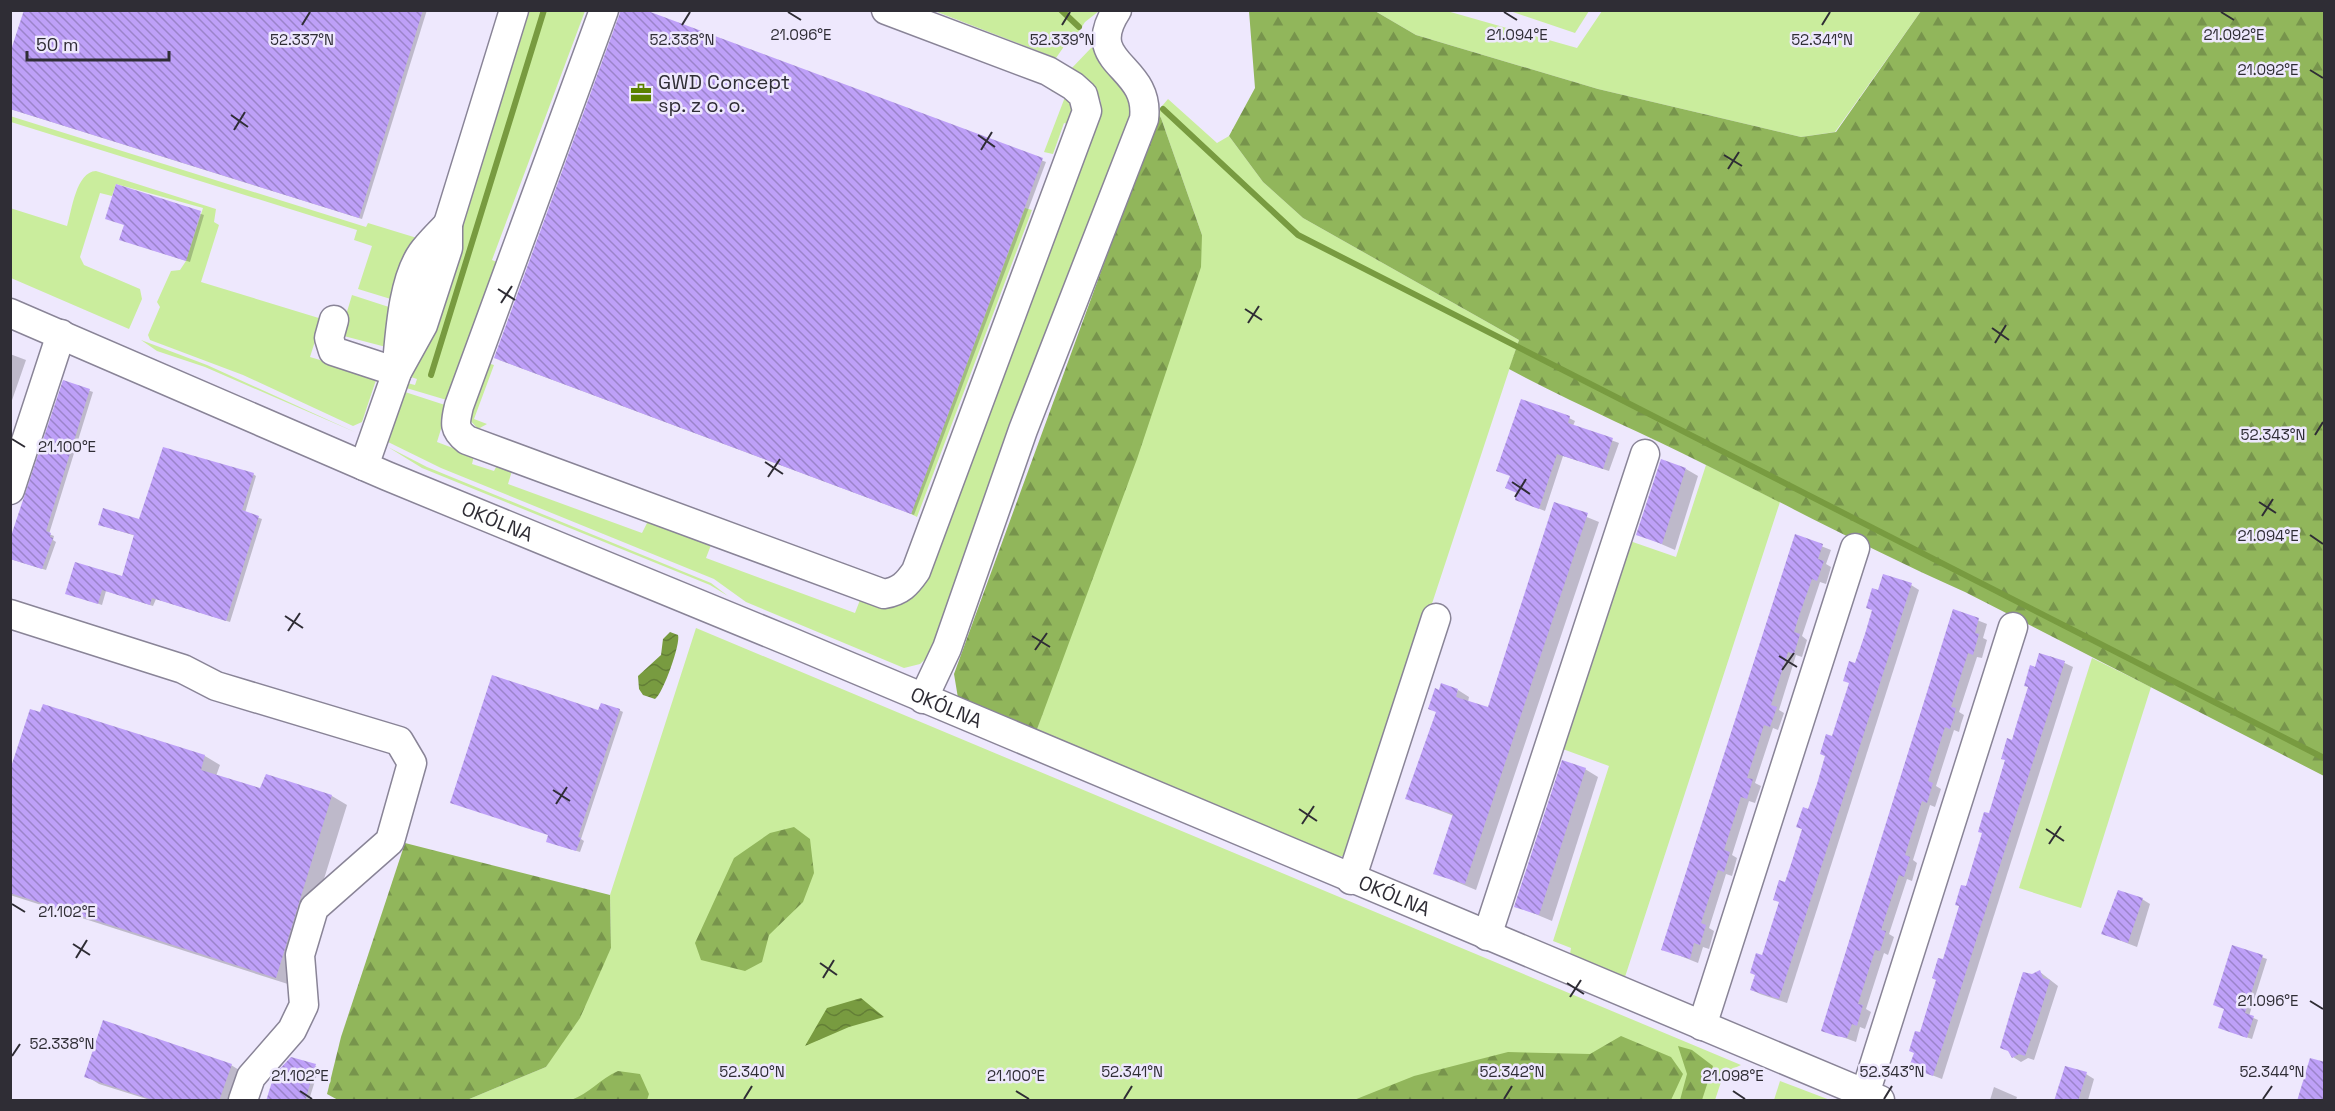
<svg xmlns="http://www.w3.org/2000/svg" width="2335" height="1111" font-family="'Space Grotesk',sans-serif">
  <defs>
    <pattern id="forest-firs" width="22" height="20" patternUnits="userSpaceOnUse" patternTransform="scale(1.5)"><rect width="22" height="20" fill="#91b65b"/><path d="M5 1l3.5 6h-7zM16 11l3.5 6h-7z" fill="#77944c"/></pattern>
    <pattern id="water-waves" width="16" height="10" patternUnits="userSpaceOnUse" patternTransform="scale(1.5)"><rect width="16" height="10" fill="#789b40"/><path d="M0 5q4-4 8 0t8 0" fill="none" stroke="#637f36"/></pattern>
    <pattern id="building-back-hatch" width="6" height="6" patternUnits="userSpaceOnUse" patternTransform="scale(1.5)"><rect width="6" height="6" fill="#bea0f8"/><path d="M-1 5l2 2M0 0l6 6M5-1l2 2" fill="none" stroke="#9b83ca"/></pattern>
  </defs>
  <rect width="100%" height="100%" fill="#eee8fd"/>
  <g fill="#caed9d">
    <polygon points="932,10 1099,10 1099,11 1085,22 1077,34 1074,32 1056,58"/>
    <polygon points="529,11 585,11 492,260 499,263 450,401 403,387 407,383 415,385 417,379 408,376 444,284"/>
    <polygon points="1375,11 1447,11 1577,48 1602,11 1921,11 1835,132 1801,137 1598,89 1416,35"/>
    <polygon points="1510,11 1589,11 1575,33"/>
    <polygon points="1092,47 1128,97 1132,113 932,653 920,664 904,668 746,602 714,579 441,468 386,441 402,391 448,406 437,442 474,456 472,464 494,471 497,465 512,471 508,484 642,533 648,521 711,545 706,558 855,613 860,600 923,580 1101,101 1070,70"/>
    <polygon points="1053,90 1076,102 1070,125 1064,123 1053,154 1044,152 1065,97 1051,91"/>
    <polygon points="1168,99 1217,143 1229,136 1263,182 1303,218 1519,340 1349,855 1337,857 1036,732 1202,235 1161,118 1157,112"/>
    <polygon points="10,116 366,227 368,223 417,238 394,300 358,289 372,246 354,240 357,230 11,122"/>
    <path d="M96 171 216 209 214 222 219 225 201 282 322 319 310 357 377 377 362 422 353 426 243 375 150 340 148 335 160 307 157 302 171 271 180 270 186 261 203 208 116 184 112 196 100 193 80 257 84 265 140 289 142 299 129 329 11 278 10 208 67 226C72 210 76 172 96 171Z"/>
    <polygon points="1025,208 1032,210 917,517 911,514"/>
    <polygon points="352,295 392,308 385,333 386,347 340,335"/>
    <polygon points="141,340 207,365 357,433 205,367 157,351"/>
    <polygon points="484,362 494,365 474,419 487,424 478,429 469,419"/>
    <polygon points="388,447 427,467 711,583 728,596 710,585 422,468"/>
    <polygon points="1706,465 1780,502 1624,980 1569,960 1571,948 1553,941 1609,766 1560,748 1627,540 1676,557"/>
    <polygon points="696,628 1741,1065 1724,1073 1715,1100 467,1100 546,1067 611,948 610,895"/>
    <polygon points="2092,658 2151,687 2081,908 2019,888"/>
    <polygon points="1780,1081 1830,1100 1774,1100"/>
  </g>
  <g fill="url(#forest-firs)">
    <path d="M1249 11H1375L1416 35 1598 89 1801 137 1836 132 1921 11H2324V776L1965 592C1877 553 1792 508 1706 465 1641 432 1574 404 1509 369L1519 340 1303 218 1263 182 1229 136 1255 88Z"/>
    <polygon points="1157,112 1161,118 1202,235 1201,267 1137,459 1036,732 958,698 954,674 1141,162"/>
    <polygon points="794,827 810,839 814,873 803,902 769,935 762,962 745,971 701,960 695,943 734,858 770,833"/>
    <polygon points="405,843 610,895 611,948 580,1018 546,1067 467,1100 338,1100 327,1094 341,1037"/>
    <polygon points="1621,1036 1671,1057 1683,1074 1671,1100 1354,1100 1414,1076 1508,1052 1590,1054"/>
    <polygon points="1678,1046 1692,1050 1713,1066 1702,1100 1680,1100 1687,1074"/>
    <path d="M618 1071 640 1074 649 1094 647 1100H571C589 1094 600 1079 618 1071Z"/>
  </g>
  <g fill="url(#water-waves)">
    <path d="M670 632 678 635C681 643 663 694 655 699L643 695 639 689 638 676 661 655 663 639Z"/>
    <polygon points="861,998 884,1017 849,1027 805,1046 827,1008"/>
  </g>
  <g fill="#0003">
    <polygon points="25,10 427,10 362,219 10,109"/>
    <polygon points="641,10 1046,162 914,515 499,360"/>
    <polygon points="117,186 204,215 190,262 121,240 125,225"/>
    <polygon points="10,354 26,360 10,406"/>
    <polygon points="64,382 93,392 49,534 54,536 53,540 56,542 46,570 10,559"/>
    <polygon points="1569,418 1575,421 1573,426 1619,443 1609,471 1563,456 1545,511 1522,502"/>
    <polygon points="1686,469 1698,476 1675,550 1638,534"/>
    <polygon points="253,474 256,476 245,513 262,519 230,622 156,599 153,606 106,591 102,605 71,595 123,578 136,536 103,526 140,521"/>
    <polygon points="1555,504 1599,522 1476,890 1435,873 1454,816 1407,798 1458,690 1469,697 1468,702 1489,709"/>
    <polygon points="1796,536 1831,550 1826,564 1831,567 1826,584 1820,582 1802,636 1807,640 1802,657 1796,655 1779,710 1784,713 1778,730 1773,728 1755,783 1761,786 1755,803 1749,801 1732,855 1737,858 1732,876 1726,874 1709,928 1714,931 1709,949 1703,947 1698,963 1663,949"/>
    <polygon points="1911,585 1919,590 1787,1003 1760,994 1752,990 1879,592"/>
    <polygon points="1954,611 1987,624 1983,638 1987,640 1982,658 1977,657 1959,712 1964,715 1961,724 1959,732 1954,730 1936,786 1941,789 1935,807 1930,805 1913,860 1917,863 1912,881 1907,879 1889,934 1894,937 1888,955 1884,953 1866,1009 1871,1012 1865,1029 1860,1027 1856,1042 1823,1030"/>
    <polygon points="2050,656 2073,667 1942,1079 1911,1067 2036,669"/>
    <polygon points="619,710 623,712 581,839 584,841 580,852 551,843 599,712"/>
    <polygon points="41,714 205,756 220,765 216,776 261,790 267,776 332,796 347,805 291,985 10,895 10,775"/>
    <polygon points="1585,769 1598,777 1552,921 1516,906"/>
    <polygon points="2142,899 2150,904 2137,947 2103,934"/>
    <polygon points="2233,947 2267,959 2249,1016 2258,1020 2252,1039 2225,1030"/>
    <polygon points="2040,972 2058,986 2034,1060 2028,1058 2021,1062 2013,1057 2011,1052 2032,976"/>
    <polygon points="231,1065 244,1073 234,1100 150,1100 99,1084 86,1076"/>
    <polygon points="315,1066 319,1068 309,1100 268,1100"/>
    <polygon points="2086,1074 2094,1079 2088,1100 2058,1100"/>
    <polygon points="1994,1087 2017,1097 2016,1100 1990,1100"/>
  </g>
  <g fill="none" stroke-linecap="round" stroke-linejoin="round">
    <g stroke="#789b40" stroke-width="6">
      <polyline points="1061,10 1079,27"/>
      <polyline points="1163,109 1298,235 2324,758"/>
      <polyline points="431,375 544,10"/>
    </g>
  </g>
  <g fill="url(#building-back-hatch)">
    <polygon points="24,10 423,10 359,218 10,109 10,53"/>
    <polygon points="621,10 645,10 1043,158 911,514 494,358"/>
    <polygon points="116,184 201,211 186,261 119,240 124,225 105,219"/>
    <polygon points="63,380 90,389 46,531 51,533 50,537 53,538 42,569 10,559 10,539"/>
    <polygon points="1521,399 1570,416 1568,423 1613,438 1603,469 1557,454 1539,509 1515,500 1517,493 1505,488 1510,476 1496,471"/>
    <polygon points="163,447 254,473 242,510 259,516 226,621 152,598 150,605 102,590 98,604 65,594 75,562 122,576 134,535 98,525 103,508 139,519"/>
    <polygon points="1661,459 1686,468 1662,544 1636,535"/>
    <polygon points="1554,502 1588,513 1465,884 1433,874 1453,814 1405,799 1436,712 1428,709 1435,688 1439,690 1441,683 1458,689 1456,697 1488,707"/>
    <polygon points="1795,534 1823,544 1818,559 1824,561 1817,581 1812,579 1799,616 1794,632 1800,634 1794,654 1788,652 1771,705 1777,707 1770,727 1764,725 1747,778 1753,779 1747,799 1741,797 1724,850 1730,852 1724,872 1718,870 1701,923 1706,925 1700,945 1694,943 1690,959 1661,950"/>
    <polygon points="1883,574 1912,583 1779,999 1750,990 1755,975 1750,973 1756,953 1762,955 1779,902 1773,900 1779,880 1785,882 1793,858 1802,829 1796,827 1803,807 1808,809 1817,784 1825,756 1820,754 1826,734 1832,736 1849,683 1843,681 1849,661 1855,663 1865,634 1872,610 1866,608 1872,588 1878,590"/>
    <polygon points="1953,609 1979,618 1975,633 1979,634 1973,655 1968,653 1951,707 1956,708 1953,720 1950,729 1945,727 1928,781 1933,783 1927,803 1922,801 1905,855 1910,857 1904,877 1899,875 1881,930 1886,931 1880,951 1875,950 1858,1004 1863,1005 1857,1026 1852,1024 1847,1038 1836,1036 1821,1031"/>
    <polygon points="2039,653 2065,661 1933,1076 1909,1067 1914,1053 1909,1051 1915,1031 1920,1032 1936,980 1932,978 1938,958 1943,959 1959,906 1955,905 1961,885 1966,886 1982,833 1978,832 1984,812 1989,813 2005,760 2001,759 2007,738 2012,740 2016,726 2028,687 2024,686 2030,665 2035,667"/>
    <polygon points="492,675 598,710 601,703 620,709 578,837 581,838 576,851 546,842 548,835 450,803"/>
    <polygon points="43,704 205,755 201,770 260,788 266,774 332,795 276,978 10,893 10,770 30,709 40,712"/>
    <polygon points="1562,760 1586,768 1539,915 1514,907"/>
    <polygon points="2118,890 2143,898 2128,943 2101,934"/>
    <polygon points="2232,945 2263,955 2245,1013 2254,1016 2247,1038 2218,1028 2224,1009 2213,1005"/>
    <polygon points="2040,970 2043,978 2050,980 2038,1019 2025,1056 2019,1054 2012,1058 2008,1051 2000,1048 2012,1007 2023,972 2032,974"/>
    <polygon points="103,1020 232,1064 219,1101 156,1101 84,1077"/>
    <polygon points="291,1057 316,1064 305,1101 266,1101 274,1075"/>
    <polygon points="2310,1058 2325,1062 2325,1101 2297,1101"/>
    <polygon points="2065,1066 2087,1072 2078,1101 2054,1101"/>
  </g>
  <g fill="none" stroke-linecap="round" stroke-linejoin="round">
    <defs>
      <g id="minor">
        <path d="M604 10 459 406C455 423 453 429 467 440L884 594C901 591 907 584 916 571L1087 111 1083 95 1073 86 1048 71 886 10"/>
        <path id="s1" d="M10 313 387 476 791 642 1880 1100"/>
        <polyline points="334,320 329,338 333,351 397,372"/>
        <path d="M397 364C400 332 403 280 422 253 429 243 439 234 448 224"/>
        <polyline points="364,466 397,372 423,325 448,248 448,224 514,10"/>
        <polyline points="10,490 61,334"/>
        <polyline points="10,614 183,669 216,686 399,741 412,763 390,841 314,908 300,955 304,1005 292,1030 251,1077 243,1100"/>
        <path d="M923 699 947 648 1023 430 1144 119C1151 64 1081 65 1117 10"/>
        <polyline points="1351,880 1436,618"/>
        <polyline points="1487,936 1645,454"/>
        <polyline points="1702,1026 1855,548"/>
        <polyline points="1865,1094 2013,627"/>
      </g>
    </defs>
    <use href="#minor" stroke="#898497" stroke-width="31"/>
    <use href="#minor" stroke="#fff" stroke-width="28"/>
  </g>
  <path fill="none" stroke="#2f2d35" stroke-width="2" d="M788 12 801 20M1504 12 1517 20M2221 12 2234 20M302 25 310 12M682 25 690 12M1062 25 1070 12M1822 25 1830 12M2310 70 2323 78M231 115 248 127M234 130 245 112M978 135 995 147M981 150 992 132M1724 155 1742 166M1728 169 1739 152M498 289 515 300M501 303 512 286M1245 309 1262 320M1248 323 1259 306M1992 328 2009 340M1995 343 2006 325M2315 435 2323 422M12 439 25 447M765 462 783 474M768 477 780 459M1512 482 1530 494M1515 497 1526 479M2259 502 2276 513M2262 516 2273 499M2310 535 2323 544M285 616 303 628M288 631 300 613M1032 636 1050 647M1035 650 1047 633M1779 656 1797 667M1782 670 1794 653M553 790 570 801M556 804 567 787M1299 809 1317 821M1302 824 1314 806M2046 829 2064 841M2049 844 2061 826M12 904 25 912M73 944 90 955M76 958 87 940M820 963 837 975M823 978 834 960M1567 983 1584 994M1570 997 1581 980M2310 1001 2323 1009M12 1056 20 1044M300 1091 312 1099M1016 1091 1029 1099M1733 1091 1745 1099M744 1099 752 1086M1124 1099 1132 1086M1504 1099 1512 1086M1884 1099 1892 1086M2263 1099 2272 1086"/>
  <defs>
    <symbol id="office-bare" viewBox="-9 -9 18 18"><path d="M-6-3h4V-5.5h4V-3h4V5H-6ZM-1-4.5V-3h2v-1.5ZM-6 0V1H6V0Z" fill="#5b8100" stroke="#eee8fd" stroke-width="2.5" paint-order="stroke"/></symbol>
  </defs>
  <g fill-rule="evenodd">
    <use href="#office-bare" x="626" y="78" width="30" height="30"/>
  </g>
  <g text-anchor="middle" stroke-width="5" stroke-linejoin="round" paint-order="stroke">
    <g font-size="20" fill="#2f2d35" stroke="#eee8fd" text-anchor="start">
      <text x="658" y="89">GWD Concept<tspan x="658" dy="23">sp. z o. o.</tspan></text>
    </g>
    <g font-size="20" fill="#2f2d35" stroke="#eee8fd">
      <text dy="7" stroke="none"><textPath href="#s1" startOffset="530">OKÓLNA</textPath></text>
      <text dy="7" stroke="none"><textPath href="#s1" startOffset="1016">OKÓLNA</textPath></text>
      <text dy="7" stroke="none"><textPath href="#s1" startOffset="1502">OKÓLNA</textPath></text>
    </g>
  </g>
  <g font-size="15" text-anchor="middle" fill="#2f2d35" stroke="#eee8fd" stroke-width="5" stroke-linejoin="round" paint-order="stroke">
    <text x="801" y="40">21.096°E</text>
    <text x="1517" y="40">21.094°E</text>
    <text x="2234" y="40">21.092°E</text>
    <text x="682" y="45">52.338°N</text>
    <text x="302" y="45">52.337°N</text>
    <text x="1062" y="45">52.339°N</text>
    <text x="1822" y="45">52.341°N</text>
    <text x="2268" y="75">21.092°E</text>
    <text x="2273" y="440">52.343°N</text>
    <text x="67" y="452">21.100°E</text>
    <text x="2268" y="541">21.094°E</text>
    <text x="67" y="917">21.102°E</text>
    <text x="2268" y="1006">21.096°E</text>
    <text x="62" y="1049">52.338°N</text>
    <text x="752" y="1077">52.340°N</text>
    <text x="1132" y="1077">52.341°N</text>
    <text x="1512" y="1077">52.342°N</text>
    <text x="1892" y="1077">52.343°N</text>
    <text x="2272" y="1077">52.344°N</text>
    <text x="300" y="1081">21.102°E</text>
    <text x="1016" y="1081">21.100°E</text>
    <text x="1733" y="1081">21.098°E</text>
  </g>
  <rect width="2335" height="1111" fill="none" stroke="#2f2d35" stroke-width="24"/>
  <path d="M27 51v9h142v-9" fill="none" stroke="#2f2d35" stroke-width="3"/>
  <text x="36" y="51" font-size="18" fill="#2f2d35" stroke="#eee8fd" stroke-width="4.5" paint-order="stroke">50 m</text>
</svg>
